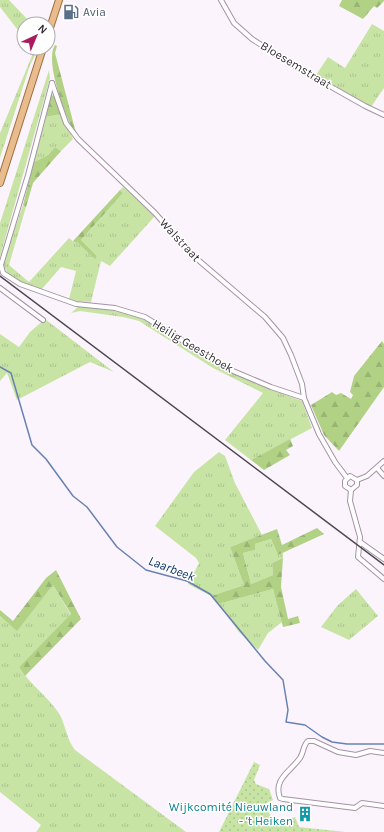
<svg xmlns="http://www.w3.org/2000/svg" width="384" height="832" font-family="Karla,sans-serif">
  <defs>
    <pattern id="grass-tufts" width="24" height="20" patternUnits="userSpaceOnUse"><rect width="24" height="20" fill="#c8e4a5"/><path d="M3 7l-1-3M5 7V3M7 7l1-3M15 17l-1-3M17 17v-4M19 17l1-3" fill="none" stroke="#acc48f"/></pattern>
    <pattern id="forest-firs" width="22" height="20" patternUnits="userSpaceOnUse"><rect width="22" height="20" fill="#b1d185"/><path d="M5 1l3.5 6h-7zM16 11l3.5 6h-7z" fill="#99b473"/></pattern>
    <pattern id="park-dots" width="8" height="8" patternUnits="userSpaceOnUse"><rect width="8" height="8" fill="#c8e4a5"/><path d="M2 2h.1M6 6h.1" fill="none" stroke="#acc48f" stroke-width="1.8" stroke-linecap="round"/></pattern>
  </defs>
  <rect width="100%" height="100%" fill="#fcf4fc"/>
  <g fill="url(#grass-tufts)">
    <polygon points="0,0 9,0 32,24 24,24 24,38 0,7"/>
    <polygon points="372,24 384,31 384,88 371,107 316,75 328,57 345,68"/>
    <polygon points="32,48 39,48 30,65 0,158 0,133 34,51"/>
    <polygon points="49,70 50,78 0,257 0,223"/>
    <polygon points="61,114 73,139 61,151 55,147 48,155 34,162 46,117"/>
    <path d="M123 187 155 216 110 266 101 261 91 302 76 301 69 299 76 271 61 267 42 289C28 285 1 279 4 260L23 205 26 207 9 265 29 282 69 238 75 243 77 242 95 258 97 256 81 240 123 193 120 190Z"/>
    <path d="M79 306C98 309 120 310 139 317 159 324 175 341 193 351 228 372 263 387 302 401L312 428 251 460 225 440 263 393 213 368 139 321 123 317 80 311 71 313Z"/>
    <polygon points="45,319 114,372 90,362 17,400 7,373 0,381 0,334 19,347 30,332"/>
    <polygon points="219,452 225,456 235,483 262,535 230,547 244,585 211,596 188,584 199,563 196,558 155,526 194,472"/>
    <polygon points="271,539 278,555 283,553 283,558 272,563 273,575 251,584 243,553 255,550 255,544"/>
    <path d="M53 585 71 615 19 667C30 685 49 697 60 715 66 727 67 740 75 750L186 832H36L41 825 0 792V616L17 630Z"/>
    <polygon points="273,589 282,622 268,633 258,650 239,632 218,604"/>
    <polygon points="356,589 378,616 349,640 321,627 337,606"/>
  </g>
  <g fill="url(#forest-firs)">
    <polygon points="342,0 384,0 384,1 377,8 374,6 363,19 339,6"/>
    <path d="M55 45 57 46 55 53 75 129 78 135H76C66 119 44 61 55 45Z"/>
    <polygon points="51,95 55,96 61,114 46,117"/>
    <polygon points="55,147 61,151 33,183 26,207 23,205 34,162 48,155"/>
    <polygon points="120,190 123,193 81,240 97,256 95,259 77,242 75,243 73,241"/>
    <polygon points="382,341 384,344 384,387 339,451 324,435 311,405 332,392 336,395 341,393 351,399 353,395 350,392 354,376"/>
    <polygon points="290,439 293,446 286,450 290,455 264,470 251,460"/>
    <polygon points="317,528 324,534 278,555 271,539 255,544 255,550 243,553 251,584 273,575 272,563 283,558 281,587 288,619 298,616 300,623 283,627 273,589 218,604 211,596 244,585 230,547 277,529 282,545"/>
    <polygon points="56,570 81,619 25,676 19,667 71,614 53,585 17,631 0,616 0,610 13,621 46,578"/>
  </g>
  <polygon fill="url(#park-dots)" points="254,762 260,765 254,780 256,784 269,789 273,800 266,803 273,825 295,817 299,827 346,832 219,832"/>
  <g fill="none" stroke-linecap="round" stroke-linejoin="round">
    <polyline stroke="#6782b2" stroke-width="1.5" points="0,367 11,373 32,445 46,459 73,496 87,507 117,547 146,570 187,581 210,594 265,661 283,680 288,710 286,722 305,725 322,737 332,742 347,744 384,744"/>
    <defs>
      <g id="minor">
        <polyline points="221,0 234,23 252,39 296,67 365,106 384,115"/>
        <polyline points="52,83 28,175 1,265 3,273 20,284 76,304 115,308 145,317 226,368 271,387 304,398"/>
        <polyline points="52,83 66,123 78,139 155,213 190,253 265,317 283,338 291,355 302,384 304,398 319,434 335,462 347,478"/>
        <polyline points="0,288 43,320"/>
        <polyline points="377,468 384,476"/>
        <polyline points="357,480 367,476 384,461"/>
        <polyline points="351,490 350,501 360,537 358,557 384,579"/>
        <polyline points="351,490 345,486 345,481 350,476 357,480"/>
        <polyline points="351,490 357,485 357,480"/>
        <polyline points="360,542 384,559"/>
        <path d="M384 753 370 751 356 755 338 752 314 741H308C303 745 304 752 300 758 290 772 273 779 280 798L283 799 355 808 362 803 384 806"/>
      </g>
      <g id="primary">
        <polyline points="48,34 59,0"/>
        <polyline points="0,183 43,48"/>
      </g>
    </defs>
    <use href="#minor" stroke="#a592a5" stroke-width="6"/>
    <use href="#primary" stroke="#a06d3c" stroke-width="8"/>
    <use href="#minor" stroke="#fff" stroke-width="4"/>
    <use href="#primary" stroke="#e8bc8c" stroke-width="6"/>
    <polyline stroke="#4e464e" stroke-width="1.5" points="0,276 384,565"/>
  </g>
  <defs>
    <symbol id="fuel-bare" viewBox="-9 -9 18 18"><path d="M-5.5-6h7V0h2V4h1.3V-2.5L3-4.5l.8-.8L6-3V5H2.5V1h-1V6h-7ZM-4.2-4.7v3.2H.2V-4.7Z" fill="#5c6f8a" stroke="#fff" stroke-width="2.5" paint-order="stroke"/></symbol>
    <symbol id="building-bare" viewBox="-9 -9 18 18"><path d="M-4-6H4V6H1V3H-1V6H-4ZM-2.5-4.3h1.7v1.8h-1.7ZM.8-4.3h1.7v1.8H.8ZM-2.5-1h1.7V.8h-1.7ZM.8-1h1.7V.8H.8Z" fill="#0f9aa8" stroke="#fff" stroke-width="2.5" paint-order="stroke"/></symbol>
  </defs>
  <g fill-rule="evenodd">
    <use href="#fuel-bare" x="60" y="1" width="22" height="22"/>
    <use href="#building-bare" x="294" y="803" width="22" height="22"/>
  </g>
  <g text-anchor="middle" stroke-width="3" stroke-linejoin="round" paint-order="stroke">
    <g font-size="12" fill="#4e5e75" stroke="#fff" text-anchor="start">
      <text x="83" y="16">Avia</text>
    </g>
    <g font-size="12" fill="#352d35" stroke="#fff">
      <text transform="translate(296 65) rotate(31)" y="4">Bloesemstraat</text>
      <text transform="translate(180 240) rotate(47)" y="4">Walstraat</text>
      <text transform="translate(193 346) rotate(31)" y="4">Heilig Geesthoek</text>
    </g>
    <g font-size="12" fill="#0d838f" stroke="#fff" text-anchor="end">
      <text x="293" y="811">Wijkcomité Nieuwland<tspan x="293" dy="14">- 't Heiken</tspan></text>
    </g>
    <g font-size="13" font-style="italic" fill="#0d346d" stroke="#fff">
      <text transform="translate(172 568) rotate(21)" y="5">Laarbeek</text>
    </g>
  </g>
  <g transform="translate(36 36) rotate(44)"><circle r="19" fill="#ffffff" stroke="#aeabae"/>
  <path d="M0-3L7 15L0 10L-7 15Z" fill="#a91d5e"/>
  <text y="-6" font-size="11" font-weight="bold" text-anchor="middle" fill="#352d35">N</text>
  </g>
</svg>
